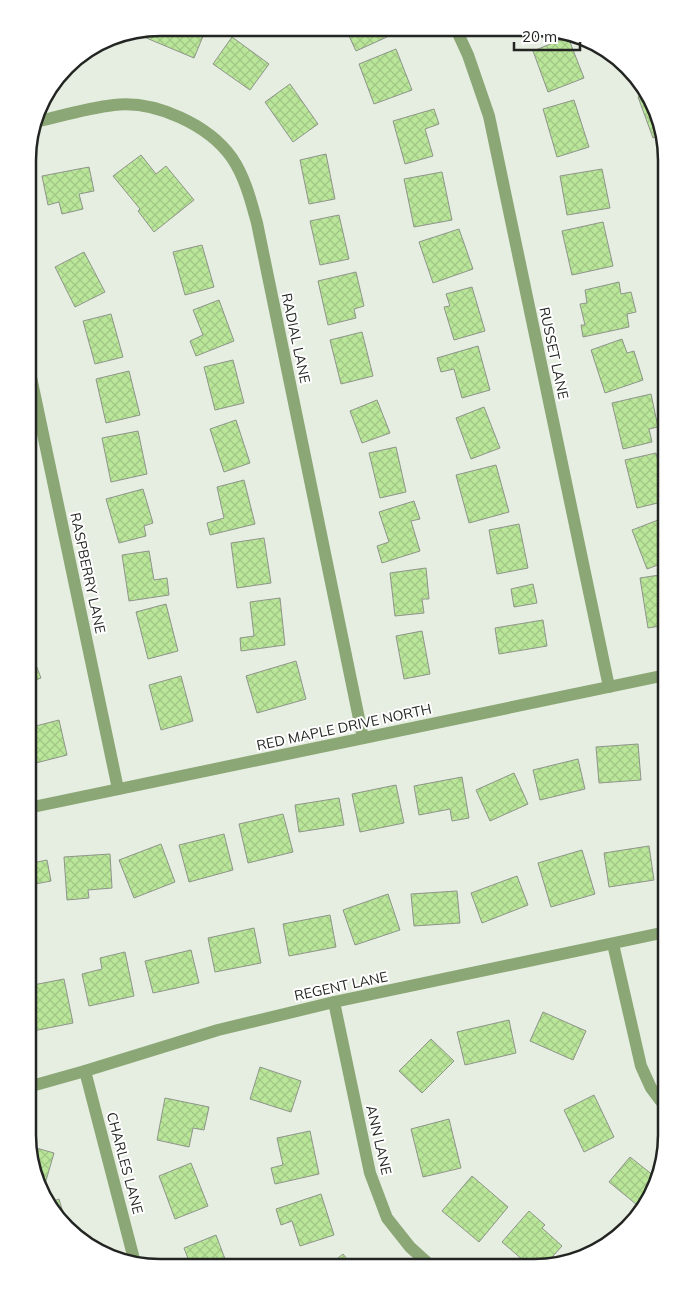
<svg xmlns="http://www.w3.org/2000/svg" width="694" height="1295" font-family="Mulish,sans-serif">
  <defs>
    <pattern id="building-cross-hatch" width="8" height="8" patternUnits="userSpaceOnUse" patternTransform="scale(1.25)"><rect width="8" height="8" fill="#bae699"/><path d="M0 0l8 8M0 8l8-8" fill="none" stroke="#a0c584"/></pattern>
  </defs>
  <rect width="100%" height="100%" fill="#e6ede1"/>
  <g fill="url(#building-cross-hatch)" stroke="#8e958a">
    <polygon points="161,27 203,28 206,29 194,58 144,37 147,30"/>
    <polygon points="358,29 383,29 387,37 356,51 349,36 359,32"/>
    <polygon points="133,33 92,53 90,50 110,38"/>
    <polygon points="232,37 269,64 250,90 213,64"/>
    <polygon points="568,37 584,78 548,92 533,51"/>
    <polygon points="396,49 412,90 374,104 359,64"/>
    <polygon points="290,84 318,124 293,142 265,102"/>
    <polygon points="644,95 660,118 662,135 653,138 638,97"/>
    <polygon points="574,100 589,147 557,157 543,109"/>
    <polygon points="434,109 439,124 425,129 433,156 405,164 393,121"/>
    <polygon points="664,146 666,161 666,186 658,147"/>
    <polygon points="326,154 335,199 309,204 300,160"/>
    <polygon points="141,155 156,174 166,166 194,200 154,232 138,211 140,209 113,176"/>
    <polygon points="89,167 94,191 79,194 83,209 62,214 59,202 48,205 42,176"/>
    <polygon points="602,169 610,208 567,215 560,176"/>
    <polygon points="442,172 452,220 414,227 404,179"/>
    <polygon points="339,215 349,259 320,265 310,221"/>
    <polygon points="603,222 613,266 572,275 562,231"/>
    <polygon points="459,229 473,269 433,283 419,242"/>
    <polygon points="202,245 214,287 185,295 173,252"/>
    <polygon points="84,252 105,292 75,307 55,267"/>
    <polygon points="356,272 364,306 354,309 356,318 328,325 318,281"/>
    <polygon points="619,282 621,294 631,292 636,312 627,314 629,327 583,337 581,325 585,325 580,304 587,303 585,290"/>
    <polygon points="472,287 485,331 454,340 444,307 450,306 446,294"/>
    <polygon points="219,300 234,341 196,356 190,341 203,335 193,310"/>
    <polygon points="111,314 123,357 95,364 83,321"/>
    <polygon points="362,332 373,376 341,384 330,340"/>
    <polygon points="622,339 627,353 634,351 643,380 605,393 591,350"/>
    <polygon points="478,346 490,390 462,398 454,369 441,372 437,358"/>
    <polygon points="233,360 244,403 215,410 204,367"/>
    <polygon points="129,371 140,415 106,423 96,379"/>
    <polygon points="651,394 658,427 649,429 652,442 623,449 612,403"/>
    <polygon points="377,400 390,433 362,443 350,411"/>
    <polygon points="484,407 500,448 471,459 456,418"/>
    <polygon points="236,420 250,463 224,472 210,429"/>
    <polygon points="138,431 147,474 111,482 102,438"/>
    <polygon points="396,447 406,492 380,498 369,453"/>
    <polygon points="656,453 666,493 666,501 637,508 625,460"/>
    <polygon points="496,465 509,512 469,523 456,475"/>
    <polygon points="244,480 255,524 210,535 207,523 224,518 217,487"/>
    <polygon points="143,489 153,523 144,526 146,536 119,543 106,499"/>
    <polygon points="414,501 420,519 411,521 420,551 382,563 377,546 389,542 379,512"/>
    <polygon points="666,517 666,562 647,569 632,530"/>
    <polygon points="519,524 528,568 497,574 489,530"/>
    <polygon points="264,538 271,583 237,588 231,543"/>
    <polygon points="149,551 154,580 167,578 169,595 129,601 122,555"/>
    <polygon points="426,568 429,599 422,599 424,613 395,616 390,573"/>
    <polygon points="666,574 666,625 648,628 640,578"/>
    <polygon points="533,584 537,603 514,607 511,589"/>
    <polygon points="280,598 285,645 241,651 240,638 254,636 250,602"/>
    <polygon points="166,604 178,651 148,659 136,612"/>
    <polygon points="543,620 547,646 499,654 495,628"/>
    <polygon points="422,631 430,674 404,679 396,636"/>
    <polygon points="28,644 41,678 28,683"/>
    <polygon points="296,661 306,699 257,713 246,676"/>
    <polygon points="181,676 193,721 161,730 149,685"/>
    <polygon points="59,720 67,755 28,765 28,728"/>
    <polygon points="666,730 666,757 661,731"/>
    <polygon points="638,744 641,780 599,783 596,747"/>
    <polygon points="578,759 585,789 540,800 533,770"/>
    <polygon points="514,773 528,804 490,821 476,790"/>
    <polygon points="462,777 469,818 452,821 450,809 419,815 414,786"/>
    <polygon points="396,785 404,823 360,832 352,794"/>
    <polygon points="339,798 344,825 299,832 295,805"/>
    <polygon points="283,814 293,852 248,863 239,824"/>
    <polygon points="224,834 233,870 189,882 179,845"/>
    <polygon points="161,844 175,882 134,898 119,860"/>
    <polygon points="649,846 654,880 609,887 604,853"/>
    <polygon points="582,850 595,894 551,907 538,863"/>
    <polygon points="110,854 112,888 88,890 89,898 67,900 64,857"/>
    <polygon points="47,860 51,881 30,885 34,903 28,904 28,864"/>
    <polygon points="517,876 528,905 482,923 471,893"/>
    <polygon points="457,891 460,923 414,926 411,894"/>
    <polygon points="388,894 400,930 355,945 343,910"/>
    <polygon points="330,915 336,947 289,956 283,924"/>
    <polygon points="254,928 261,963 215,972 208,938"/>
    <polygon points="191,950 199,983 153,993 145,961"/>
    <polygon points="125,952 134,996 89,1006 82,974 102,969 100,958"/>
    <polygon points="64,979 73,1023 28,1032 28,986"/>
    <polygon points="543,1012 586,1031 573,1060 530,1041"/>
    <polygon points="509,1020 516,1053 465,1065 457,1032"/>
    <polygon points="431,1039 454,1061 422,1093 399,1071"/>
    <polygon points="260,1067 301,1081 291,1112 250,1099"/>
    <polygon points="594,1095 614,1137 584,1152 564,1110"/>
    <polygon points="165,1098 209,1107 204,1130 193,1128 189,1147 157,1140"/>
    <polygon points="449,1119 461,1168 423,1177 411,1129"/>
    <polygon points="310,1131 319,1174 275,1184 271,1168 283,1165 277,1138"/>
    <polygon points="29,1146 54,1153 45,1184 38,1182 34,1177"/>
    <polygon points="630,1157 654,1176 642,1209 609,1182"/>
    <polygon points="191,1163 208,1206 175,1219 159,1176"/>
    <polygon points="472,1176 508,1207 479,1242 442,1211"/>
    <polygon points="321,1194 334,1235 300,1246 292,1221 281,1225 276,1209"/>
    <polygon points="59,1199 67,1226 51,1202"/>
    <polygon points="529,1211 545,1225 542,1228 562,1246 544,1266 531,1267 502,1242"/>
    <polygon points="216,1235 228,1267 191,1266 184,1248"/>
    <polygon points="573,1253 581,1257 576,1261 568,1262"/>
    <polygon points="343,1254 353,1267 327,1267"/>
  </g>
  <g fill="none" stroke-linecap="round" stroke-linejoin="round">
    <g stroke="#8ba775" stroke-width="12">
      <polyline points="456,29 468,55 489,116 609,687"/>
      <path d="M35 122C61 116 88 108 114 105 155 100 209 125 232 158 245 177 251 201 257 223L363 738"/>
      <polyline points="28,363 118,789"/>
      <polyline points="28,808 666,675"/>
      <polyline points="613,944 641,1066 651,1088 666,1108"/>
      <polyline points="334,1002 370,1173 387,1218 410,1247 432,1267"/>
      <polyline points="85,1071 135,1263"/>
      <polyline points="28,1087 85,1071 218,1030 334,1002 666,932"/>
    </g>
  </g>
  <g text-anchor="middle" stroke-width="4" stroke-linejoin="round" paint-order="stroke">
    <g font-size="14" fill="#222521" stroke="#fff">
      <text transform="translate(296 338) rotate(78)" y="5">RADIAL LANE</text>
      <text transform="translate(554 353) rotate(78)" y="5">RUSSET LANE</text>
      <text transform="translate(88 573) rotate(78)" y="5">RASPBERRY LANE</text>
      <text transform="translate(344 727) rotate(-12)" y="5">RED MAPLE DRIVE NORTH</text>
      <text transform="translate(341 986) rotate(-12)" y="5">REGENT LANE</text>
      <text transform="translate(379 1140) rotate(77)" y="5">ANN LANE</text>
      <text transform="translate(125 1163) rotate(75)" y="5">CHARLES LANE</text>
    </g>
  </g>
  <path d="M0 0H694V1295H0ZM160 36H534A124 124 0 0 1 658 160V1135A124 124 0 0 1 534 1259H160A124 124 0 0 1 36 1135V160A124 124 0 0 1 160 36Z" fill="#fff" fill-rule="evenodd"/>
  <path fill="none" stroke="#222521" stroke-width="2.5" d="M160 36H534A124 124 0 0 1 658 160V1135A124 124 0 0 1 534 1259H160A124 124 0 0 1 36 1135V160A124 124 0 0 1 160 36Z"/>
  <path d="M514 42v8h66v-8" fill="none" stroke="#222521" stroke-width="2.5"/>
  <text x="522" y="42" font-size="15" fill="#222521" stroke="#ffffff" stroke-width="4" paint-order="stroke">20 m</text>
</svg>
